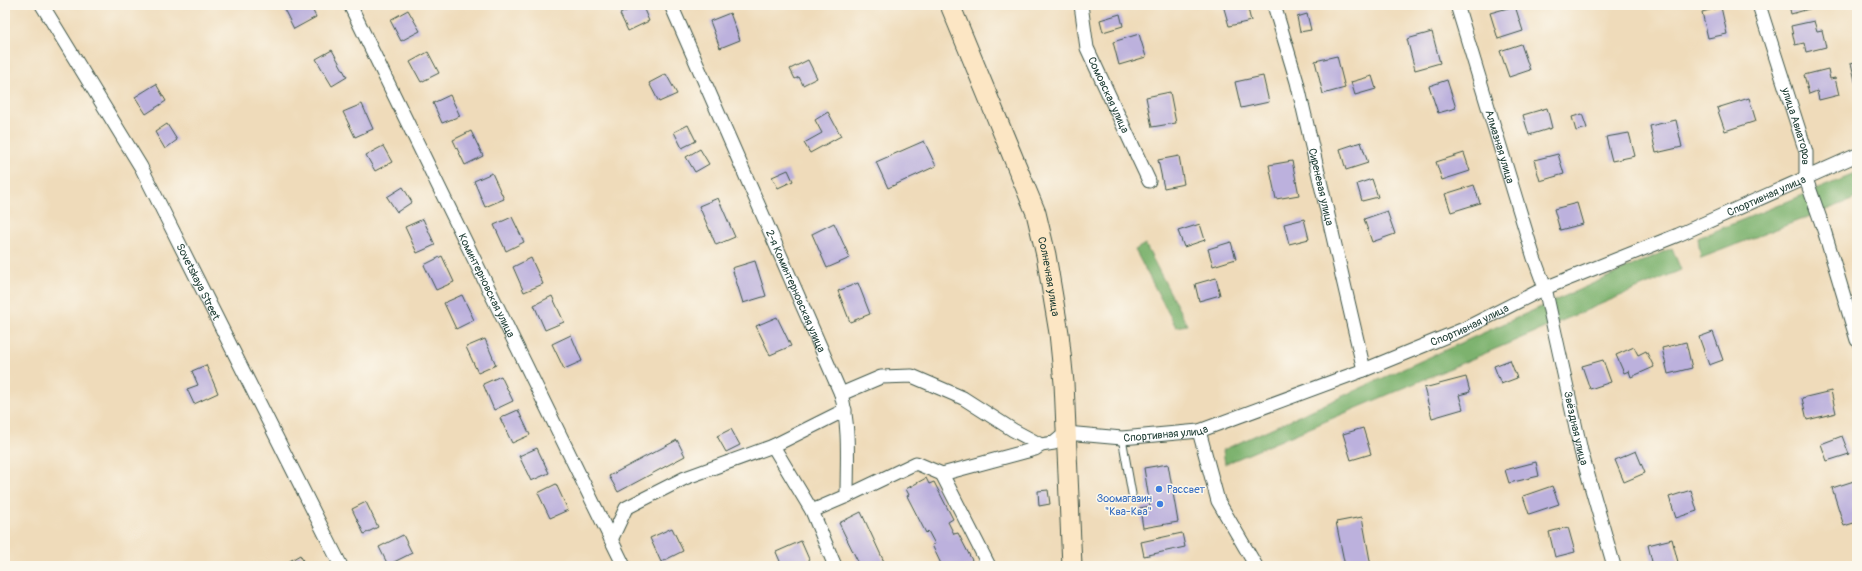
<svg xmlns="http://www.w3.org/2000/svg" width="1862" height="571" font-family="Pangolin,sans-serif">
  <rect width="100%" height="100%" fill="#fbf7ec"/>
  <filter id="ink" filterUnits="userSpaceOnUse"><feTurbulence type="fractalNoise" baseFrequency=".025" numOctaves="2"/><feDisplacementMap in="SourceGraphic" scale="8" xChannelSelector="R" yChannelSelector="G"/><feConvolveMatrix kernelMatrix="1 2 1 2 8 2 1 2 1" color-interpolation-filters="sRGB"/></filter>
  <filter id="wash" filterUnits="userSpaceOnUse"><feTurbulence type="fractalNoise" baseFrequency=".012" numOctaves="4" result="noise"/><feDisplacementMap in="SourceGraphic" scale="16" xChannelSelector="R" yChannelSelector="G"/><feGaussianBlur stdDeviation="0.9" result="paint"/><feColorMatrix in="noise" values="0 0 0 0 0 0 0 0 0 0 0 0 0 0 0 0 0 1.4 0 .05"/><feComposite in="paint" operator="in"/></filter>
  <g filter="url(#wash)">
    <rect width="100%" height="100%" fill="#efdbba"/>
    <g fill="#7db26e" stroke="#4e7851">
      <polygon points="1857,173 1857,198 1701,258 1698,238"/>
      <polygon points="1145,244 1187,325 1176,327 1135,250"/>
      <polygon points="1672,248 1681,270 1225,464 1223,450"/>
    </g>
    <g id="blocks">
      <g fill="#bcb1dd">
        <polygon points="291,5 310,5 316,17 294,29 284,9"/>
        <polygon points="638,5 642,5 649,21 628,31 620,14"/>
        <polygon points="1223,5 1247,5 1251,21 1229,26"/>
        <polygon points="1789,5 1815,5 1816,7 1791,14"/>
        <polygon points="1515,6 1523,31 1498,39 1490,13"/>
        <polygon points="1721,7 1727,34 1708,38 1702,12"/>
        <polygon points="408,10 420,31 401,41 390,20"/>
        <polygon points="730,13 740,40 720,48 710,21"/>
        <polygon points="1120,14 1123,26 1103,32 1100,20"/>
        <polygon points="1307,14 1311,30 1300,32 1297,17"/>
        <polygon points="1814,21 1817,31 1822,30 1826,47 1806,52 1804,43 1795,45 1791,26"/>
        <polygon points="1432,32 1440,63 1415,70 1407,39"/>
        <polygon points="1139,34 1146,57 1119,65 1113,42"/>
        <polygon points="1521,44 1530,70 1509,77 1500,51"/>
        <polygon points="332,50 347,77 332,86 316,59"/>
        <polygon points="428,52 439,73 421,82 410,62"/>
        <polygon points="1337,56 1345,88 1323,94 1315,61"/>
        <polygon points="808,60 817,78 803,85 799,77 795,79 790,69"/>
        <polygon points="1857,61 1857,85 1856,85 1851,63"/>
        <polygon points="1828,69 1830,79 1835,78 1839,95 1819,100 1817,91 1809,94 1804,75"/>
        <polygon points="666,74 677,94 659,102 649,83"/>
        <polygon points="1263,76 1269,102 1241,108 1235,82"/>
        <polygon points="1372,76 1376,89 1355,95 1351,82"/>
        <polygon points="1447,80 1456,108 1438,113 1429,86"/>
        <polygon points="156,84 166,101 146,114 135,97"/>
        <polygon points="1170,92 1176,123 1152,127 1146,97"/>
        <polygon points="450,95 460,116 442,123 433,103"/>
        <polygon points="1749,98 1756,121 1725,131 1717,108"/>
        <polygon points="362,104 373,129 355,137 343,112"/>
        <polygon points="1547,108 1552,128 1529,135 1523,115"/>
        <polygon points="828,112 841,136 810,153 804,143 822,133 815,120"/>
        <polygon points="1582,114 1587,128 1576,131 1572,117"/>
        <polygon points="1676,120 1682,147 1656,153 1650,126"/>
        <polygon points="167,124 177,140 165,149 155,132"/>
        <polygon points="688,125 696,141 682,148 674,132"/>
        <polygon points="471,131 483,156 465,165 453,140"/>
        <polygon points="1629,133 1635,156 1612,161 1606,137"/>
        <polygon points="924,141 936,166 888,188 876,162"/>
        <polygon points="1361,142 1368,163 1346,170 1340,149"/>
        <polygon points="383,146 392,162 375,171 366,155"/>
        <polygon points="700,149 709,164 695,172 686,157"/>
        <polygon points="1464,153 1470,171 1442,180 1436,162"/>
        <polygon points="1558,154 1564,174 1540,181 1534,160"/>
        <polygon points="1179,156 1184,184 1164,188 1158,160"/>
        <polygon points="1292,161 1299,195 1276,199 1269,165"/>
        <polygon points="788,170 793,181 778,188 772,177"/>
        <polygon points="492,173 504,199 485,207 474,181"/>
        <polygon points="1372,179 1378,197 1362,201 1357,184"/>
        <polygon points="1474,185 1480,203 1451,212 1445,194"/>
        <polygon points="403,187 412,202 397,212 387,197"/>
        <polygon points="718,198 735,237 716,245 699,206"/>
        <polygon points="1577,203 1583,224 1560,230 1554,209"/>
        <polygon points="1387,211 1395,234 1372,242 1364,219"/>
        <polygon points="512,217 524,242 506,251 494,225"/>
        <polygon points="423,219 435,245 417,253 405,227"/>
        <polygon points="1304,219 1309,239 1289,244 1284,224"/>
        <polygon points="834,223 850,258 827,268 812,234"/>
        <polygon points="1200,224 1205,240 1184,247 1178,231"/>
        <polygon points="1231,242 1236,259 1213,266 1208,249"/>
        <polygon points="442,256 454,282 436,290 424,265"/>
        <polygon points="531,258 543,284 524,292 513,267"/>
        <polygon points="755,261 766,296 743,303 732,268"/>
        <polygon points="1216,278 1220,295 1199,301 1195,284"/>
        <polygon points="858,283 870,314 850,322 838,291"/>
        <polygon points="462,295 474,320 456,329 444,303"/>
        <polygon points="552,296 564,322 545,330 534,305"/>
        <polygon points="777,317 791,346 770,355 756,326"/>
        <polygon points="1713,332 1723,360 1709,365 1699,337"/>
        <polygon points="571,335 582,361 564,369 552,344"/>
        <polygon points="485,339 496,365 478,373 466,347"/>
        <polygon points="1686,342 1692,368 1668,374 1662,348"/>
        <polygon points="1634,347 1638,355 1646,351 1654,367 1631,377 1629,371 1624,373 1616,355"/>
        <polygon points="1510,360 1517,378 1501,384 1494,366"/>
        <polygon points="1603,360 1611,382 1590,389 1582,366"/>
        <polygon points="206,365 218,393 194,404 187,389 198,385 192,371"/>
        <polygon points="501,376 513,401 494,410 483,384"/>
        <polygon points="1466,377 1470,392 1459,395 1463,409 1432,418 1424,388"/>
        <polygon points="1831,391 1836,413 1807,420 1802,398"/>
        <polygon points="518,410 530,435 512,443 500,418"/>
        <polygon points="1363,428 1371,454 1351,460 1343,434"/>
        <polygon points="731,429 740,445 726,452 717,436"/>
        <polygon points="1842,436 1849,454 1827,461 1821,444"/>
        <polygon points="677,440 685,456 618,492 609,476"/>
        <polygon points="537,448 549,473 531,481 519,456"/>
        <polygon points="1636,451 1645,473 1624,482 1615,460"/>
        <polygon points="1536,462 1539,476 1509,483 1505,470"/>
        <polygon points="1168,464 1178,522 1143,528 1140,508 1150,506 1144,468"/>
        <polygon points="926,478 929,484 934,482 953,519 948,522 954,534 958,533 975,566 942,566 932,545 935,544 928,531 926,533 907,496 909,495 906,489"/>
        <polygon points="1857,480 1857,522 1844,526 1832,488"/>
        <polygon points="556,484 568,510 550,518 538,493"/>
        <polygon points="1552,486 1559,504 1529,514 1523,496"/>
        <polygon points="1048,490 1050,504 1039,506 1038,491"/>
        <polygon points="1691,490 1697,511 1676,518 1669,497"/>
        <polygon points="366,502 378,527 364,534 352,509"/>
        <polygon points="861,512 886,566 860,566 839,523"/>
        <polygon points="1362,517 1371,566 1345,566 1336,522"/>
        <polygon points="1568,527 1575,552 1555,557 1549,532"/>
        <polygon points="672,528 683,551 661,562 650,538"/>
        <polygon points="1182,533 1185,547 1144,556 1141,542"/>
        <polygon points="403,535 412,553 388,565 379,547"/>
        <polygon points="1672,539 1679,566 1653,566 1648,545"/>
        <polygon points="801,541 812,566 782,566 776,552"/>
        <polygon points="300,555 306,566 281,566"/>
      </g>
    </g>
  </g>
  <g filter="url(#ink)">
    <use href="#blocks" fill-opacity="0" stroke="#3e5548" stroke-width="1"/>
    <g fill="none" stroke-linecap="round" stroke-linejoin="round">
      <defs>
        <polyline id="lane" points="1122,438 1132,494"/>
        <g id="street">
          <path id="s1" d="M42 5 141 167 341 566"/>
          <path id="s2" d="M350 5 624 566"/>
          <path id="s3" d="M671 5 841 394C850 427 847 462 847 496L812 511 835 566"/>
          <path id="s4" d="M1081 5 1087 48 1149 181"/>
          <path id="s5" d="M1274 5 1297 82 1364 370"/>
          <path id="s6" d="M1457 5 1534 258 1545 288 1581 451 1614 566"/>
          <path id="s7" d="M1759 5 1806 152V179L1824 230 1857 340"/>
          <path id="s8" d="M841 394 881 377 912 376 963 398 1013 430 1041 445 1054 443 1066 433 1122 438 1199 431 1364 370 1464 329 1545 288 1678 235 1857 155"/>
          <polyline points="1199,431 1218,501 1256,566"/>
          <polyline points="773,446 812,511"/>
          <polyline points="942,474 989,566"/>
          <polyline points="847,496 916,463 942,474 1035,449 1041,445"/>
          <polyline points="611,540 626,508 685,478 773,446 845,410"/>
        </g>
        <g id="secondary">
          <path id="s9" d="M950 5 1036 213 1046 255 1059 333 1064 383 1072 566"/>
        </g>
      </defs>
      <use href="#lane" stroke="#3e5548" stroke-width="9"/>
      <use href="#street" stroke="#3e5548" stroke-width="15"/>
      <use href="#secondary" stroke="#3e5548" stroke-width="21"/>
      <use href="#lane" stroke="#fff" stroke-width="7"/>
      <use href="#street" stroke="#fff" stroke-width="13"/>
      <use href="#secondary" stroke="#fce6c4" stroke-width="19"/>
    </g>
  </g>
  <g fill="#3f7fe0" stroke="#fbf7ec" stroke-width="1.5">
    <circle cx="1159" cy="489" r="4"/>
    <circle cx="1160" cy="504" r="4"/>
  </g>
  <g text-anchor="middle" stroke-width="3" stroke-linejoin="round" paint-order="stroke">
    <g font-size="11" fill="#1f3d34" stroke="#fbf7ec">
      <text dy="4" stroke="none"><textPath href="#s4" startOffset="95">Сомовская улица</textPath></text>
      <text dy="4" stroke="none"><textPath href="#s7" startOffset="127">улица Авиаторов</textPath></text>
      <text dy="4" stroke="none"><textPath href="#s6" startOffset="148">Алмазная улица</textPath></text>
      <text dy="4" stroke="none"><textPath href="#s5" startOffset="188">Сиреневая улица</textPath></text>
      <text dy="4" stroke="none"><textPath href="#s8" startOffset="998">Спортивная улица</textPath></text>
      <text dy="4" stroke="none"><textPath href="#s9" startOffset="290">Солнечная улица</textPath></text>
      <text dy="4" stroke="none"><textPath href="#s1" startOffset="318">Sovetskaya Street</textPath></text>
      <text dy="4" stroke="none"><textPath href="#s2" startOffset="312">Коминтерновская улица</textPath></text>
      <text dy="4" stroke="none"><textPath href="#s3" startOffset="312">2-я Коминтерновская улица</textPath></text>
      <text dy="4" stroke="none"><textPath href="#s8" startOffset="674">Спортивная улица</textPath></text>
      <text dy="4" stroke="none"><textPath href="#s6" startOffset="440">Звёздная улица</textPath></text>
      <text dy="4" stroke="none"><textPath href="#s8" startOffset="350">Спортивная улица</textPath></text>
    </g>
    <g font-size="11" fill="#366cbe" stroke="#fbf7ec" text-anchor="start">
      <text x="1167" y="493">Рассвет</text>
      <text x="1152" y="502" text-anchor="end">Зоомагазин<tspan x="1152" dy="13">"Ква-Ква"</tspan></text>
    </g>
  </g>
  <rect width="1862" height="571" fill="none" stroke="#fbf7ec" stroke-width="20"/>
</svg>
